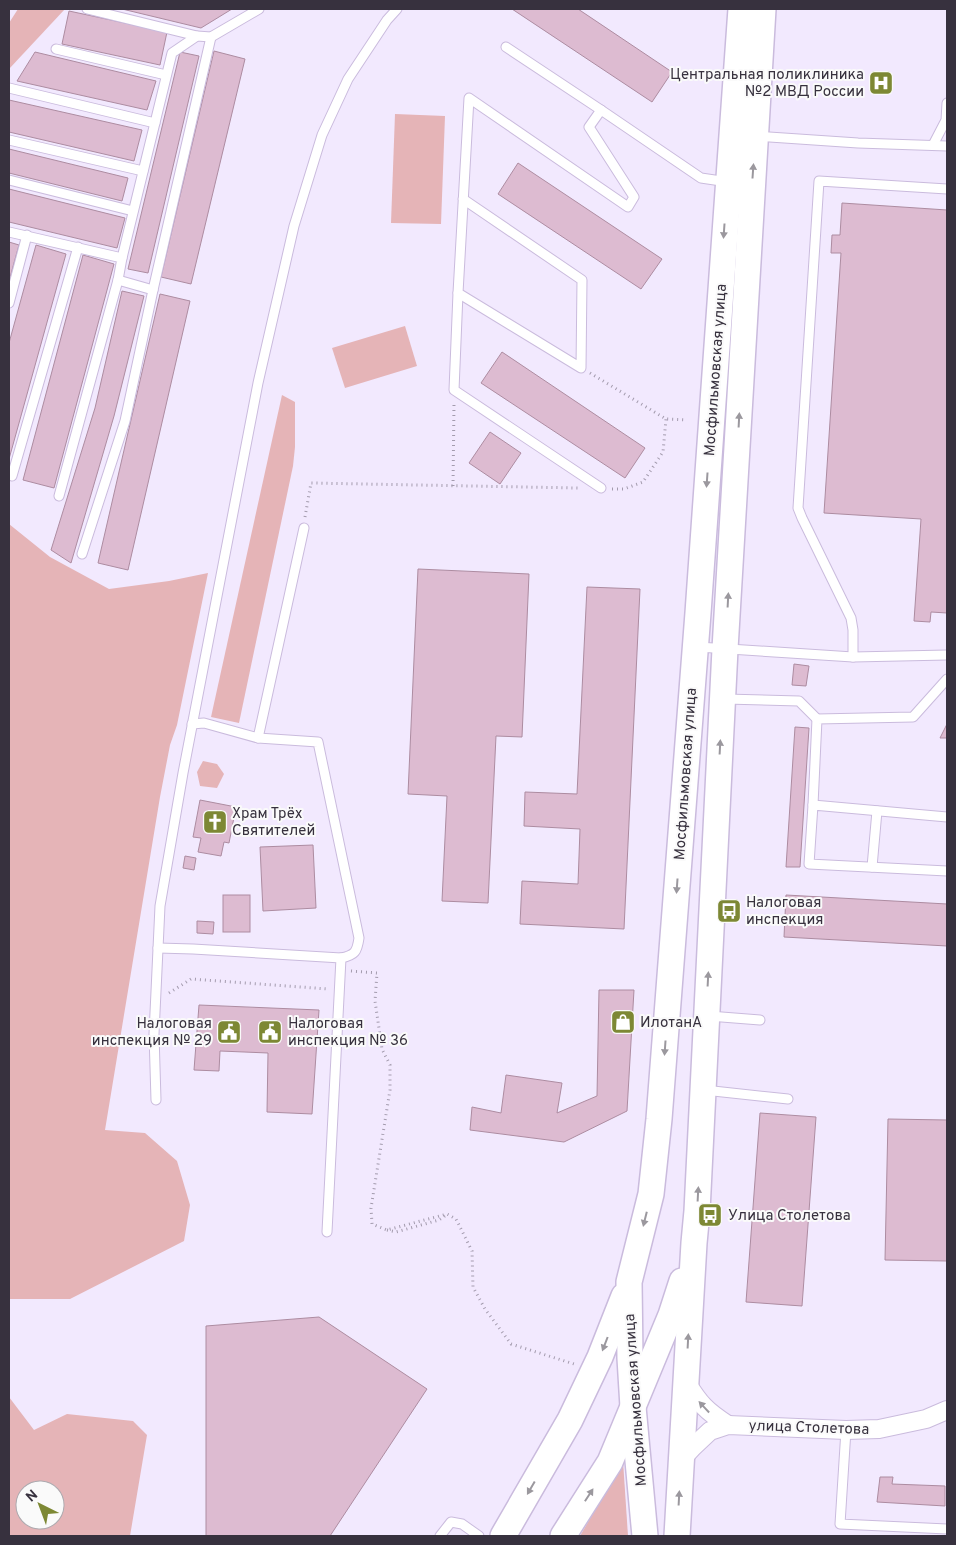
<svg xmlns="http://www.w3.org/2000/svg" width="956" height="1545" font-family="Overpass,sans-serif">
  <rect width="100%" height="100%" fill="#f2e9fe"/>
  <g fill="#e5b4b7" fill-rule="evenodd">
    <polygon points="18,9 65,9 9,69 9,23"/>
    <polygon points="395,114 445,116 441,224 391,223"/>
    <polygon points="405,326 417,366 345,388 332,348"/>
    <polygon points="282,395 295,402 295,447 293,466 239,723 211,717"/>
    <polygon points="9,524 50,557 109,589 169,581 208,573 177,725 170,745 160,797 105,1130 145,1133 177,1161 190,1205 184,1241 70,1299 9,1299"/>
    <polygon points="203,761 217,764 224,774 217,788 200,786 197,772"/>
    <path d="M9 1397 34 1430 67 1414 133 1421 147 1435 130 1536H9ZM25 1490H55V1520H25Z"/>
    <polygon points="623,1461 628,1536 580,1536"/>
  </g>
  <g fill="#ddbbd1" stroke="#ad8ca1">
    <polygon points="122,9 232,9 201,28"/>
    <polygon points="512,9 578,9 672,72 652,102"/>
    <polygon points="69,11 167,32 160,65 62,44"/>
    <polygon points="214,51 245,59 191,284 161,277"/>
    <polygon points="35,52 156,81 147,110 17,81"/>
    <polygon points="180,52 199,56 148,273 128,269"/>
    <polygon points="9,100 142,130 134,161 9,132"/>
    <polygon points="9,149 128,178 122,201 9,173"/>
    <polygon points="518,163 662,259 641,289 498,194"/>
    <polygon points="9,189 125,218 117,248 9,222"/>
    <polygon points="842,203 947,210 947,613 931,612 930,622 914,621 921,519 824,513 841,253 831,253 832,235 840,235"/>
    <polygon points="9,242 19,245 9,281"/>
    <polygon points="36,245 66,254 9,459 9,343"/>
    <polygon points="83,255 114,264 54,488 23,480"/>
    <polygon points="122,291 144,296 114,416 71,563 51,550 95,408"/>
    <polygon points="160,294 190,301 128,570 98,563"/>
    <polygon points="502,352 645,448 625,478 481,383"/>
    <polygon points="490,432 521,453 500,484 469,463"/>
    <polygon points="418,569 529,574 522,737 496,736 488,903 442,901 447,796 408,794"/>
    <polygon points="587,587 640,589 624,929 520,924 522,881 578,884 580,829 524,826 525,792 577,794"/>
    <polygon points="794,664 809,666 806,686 792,685"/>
    <polygon points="947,724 947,738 940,738"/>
    <polygon points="795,727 809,728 800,867 786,867"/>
    <polygon points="200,800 236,807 229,843 224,842 221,856 198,852 201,838 193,837"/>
    <polygon points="313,845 316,908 263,911 260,847"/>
    <polygon points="185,856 196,858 194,870 183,868"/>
    <rect x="223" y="895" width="27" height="37"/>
    <polygon points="786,895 947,904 947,946 784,937"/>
    <polygon points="197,921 214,922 213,934 197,933"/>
    <polygon points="599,990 634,990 627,1111 564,1142 470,1130 472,1107 501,1113 506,1075 562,1083 557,1113 597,1096"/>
    <polygon points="199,1005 319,1010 312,1114 267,1112 268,1053 220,1051 219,1071 194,1070"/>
    <polygon points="760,1113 816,1117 802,1306 746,1302"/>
    <polygon points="888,1119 947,1120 947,1261 885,1260"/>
    <polygon points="319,1317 427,1389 330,1536 206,1536 206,1326"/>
    <polygon points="880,1477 893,1477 892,1484 945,1486 945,1506 877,1502"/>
  </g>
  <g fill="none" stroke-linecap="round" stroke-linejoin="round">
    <defs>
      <g id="lane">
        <polyline points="87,9 197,36"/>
        <polyline points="506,47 601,110 701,178 728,182"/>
        <polyline points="56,49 166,75"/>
        <polyline points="9,88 155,123"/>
        <polyline points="756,136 858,143 947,146"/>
        <polyline points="9,140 143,171"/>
        <polyline points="933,145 946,120 947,103"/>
        <polyline points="9,180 133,211"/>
        <polyline points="463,199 582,280 581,368 458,293 469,98 628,207 634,197 589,127 601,110"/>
        <polyline points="9,232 122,258 118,280 59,496"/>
        <polyline points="122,258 172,53 197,36 211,37 259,9"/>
        <polyline points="153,290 211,37"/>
        <polyline points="458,293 454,390 601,488"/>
        <polyline points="9,303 27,235"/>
        <polyline points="12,476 78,247"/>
        <polyline points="82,554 125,421 153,290 118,280"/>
        <polyline points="698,647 853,657 947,655"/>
        <polyline points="853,657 853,630 851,618 802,518 798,508 819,181 947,189"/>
        <polyline points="725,699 799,701 817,719"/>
        <polyline points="192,724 204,723 258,738 304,528"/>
        <path d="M258 738 318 742 359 938C357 952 355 955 341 958"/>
        <polyline points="813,805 817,719 913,717 947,679"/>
        <polyline points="947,817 813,805 809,864 947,871"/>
        <polyline points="872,867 877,811"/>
        <polyline points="158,948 193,949 341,958 327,1232"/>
        <polyline points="709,1016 760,1020"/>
        <polyline points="704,1090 788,1099"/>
        <polyline points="156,1100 154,1034 160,906 183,773 258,383 294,226 322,135 348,79 387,20 397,9"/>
        <polyline points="846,1430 840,1524 947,1529"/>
        <polyline points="440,1536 451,1522 462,1524 479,1536"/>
      </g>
      <g id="street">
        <path d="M686 1382C700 1404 706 1411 728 1425"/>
        <polyline points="681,1460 693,1447 710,1431 728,1425 846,1430 879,1429 926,1419 947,1410"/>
      </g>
      <g id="secondary">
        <polyline points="503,1536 570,1420 600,1357 624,1296"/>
        <polyline points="563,1536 610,1462 671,1315 682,1281"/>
        <polyline points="645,1536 633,1407 630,1358 629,1282 651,1194 659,1119 698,613 741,9"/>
        <polyline points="677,1536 694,1243 697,1211 725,649 763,9"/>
      </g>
    </defs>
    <use href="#lane" stroke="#cabbdd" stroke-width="11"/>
    <use href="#street" stroke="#cabbdd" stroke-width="20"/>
    <use href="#secondary" stroke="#cabbdd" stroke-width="28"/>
    <g stroke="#a39bad" stroke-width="3" stroke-dasharray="1 4" stroke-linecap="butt">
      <polyline points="590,373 666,419 687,420"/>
      <polyline points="453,486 454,403"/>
      <polyline points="612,489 624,489 643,482 663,452 666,419"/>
      <polyline points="305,517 311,483 578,488"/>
      <polyline points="351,971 377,973 375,1001 382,1049 390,1065 390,1090 371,1208 372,1224 387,1230 447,1214 456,1219 472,1251 473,1287 485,1309 511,1344 574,1364"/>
      <polyline points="169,993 191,979 328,989"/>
      <polyline points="387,1230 396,1232 439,1220 445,1216"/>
    </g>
    <use href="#lane" stroke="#fff" stroke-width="9"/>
    <use href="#street" stroke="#fff" stroke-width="18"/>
    <use href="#secondary" stroke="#fff" stroke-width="25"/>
  </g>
  <defs><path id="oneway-solid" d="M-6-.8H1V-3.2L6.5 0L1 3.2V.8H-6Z" transform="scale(1.25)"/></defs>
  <g fill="#9b989e">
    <use href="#oneway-solid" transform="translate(753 171) rotate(-86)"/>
    <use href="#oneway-solid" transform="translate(724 231) rotate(94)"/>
    <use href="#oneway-solid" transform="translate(739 420) rotate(-87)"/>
    <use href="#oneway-solid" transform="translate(707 480) rotate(94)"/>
    <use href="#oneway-solid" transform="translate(728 600) rotate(-87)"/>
    <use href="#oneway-solid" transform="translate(720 747) rotate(-87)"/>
    <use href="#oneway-solid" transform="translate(677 886) rotate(94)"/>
    <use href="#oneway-solid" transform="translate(708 979) rotate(-87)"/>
    <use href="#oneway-solid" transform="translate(665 1048) rotate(94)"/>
    <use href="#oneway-solid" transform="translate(698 1194) rotate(-87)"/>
    <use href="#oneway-solid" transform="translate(645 1219) rotate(104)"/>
    <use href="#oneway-solid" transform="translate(688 1341) rotate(-87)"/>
    <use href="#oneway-solid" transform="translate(605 1344) rotate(111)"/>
    <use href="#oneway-solid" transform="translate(704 1407) rotate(-133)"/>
    <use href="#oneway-solid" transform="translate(531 1488) rotate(120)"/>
    <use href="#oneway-solid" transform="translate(589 1495) rotate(-57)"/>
    <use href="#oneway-solid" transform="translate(679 1498) rotate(-87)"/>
  </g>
  <defs>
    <symbol id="hospital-square" viewBox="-11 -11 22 22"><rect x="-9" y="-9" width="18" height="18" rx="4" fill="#7d8834" stroke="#fafafa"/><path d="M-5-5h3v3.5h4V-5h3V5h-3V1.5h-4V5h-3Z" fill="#fff"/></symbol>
    <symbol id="church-square" viewBox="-11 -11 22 22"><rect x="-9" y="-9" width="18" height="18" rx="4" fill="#7d8834" stroke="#fafafa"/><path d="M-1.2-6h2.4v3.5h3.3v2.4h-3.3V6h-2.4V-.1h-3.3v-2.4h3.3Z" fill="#fff"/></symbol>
    <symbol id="bus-square" viewBox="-11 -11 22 22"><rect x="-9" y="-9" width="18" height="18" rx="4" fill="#7d8834" stroke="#fafafa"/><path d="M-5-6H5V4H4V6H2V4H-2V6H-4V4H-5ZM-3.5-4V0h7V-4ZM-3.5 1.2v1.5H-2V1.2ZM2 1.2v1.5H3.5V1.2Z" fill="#fff"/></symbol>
    <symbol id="shop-square" viewBox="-11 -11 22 22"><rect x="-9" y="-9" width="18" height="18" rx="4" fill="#7d8834" stroke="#fafafa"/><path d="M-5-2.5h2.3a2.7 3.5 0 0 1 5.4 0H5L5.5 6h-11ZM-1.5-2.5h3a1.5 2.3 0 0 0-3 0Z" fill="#fff"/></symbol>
    <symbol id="civic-square" viewBox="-11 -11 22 22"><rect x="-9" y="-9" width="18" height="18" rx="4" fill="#7d8834" stroke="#fafafa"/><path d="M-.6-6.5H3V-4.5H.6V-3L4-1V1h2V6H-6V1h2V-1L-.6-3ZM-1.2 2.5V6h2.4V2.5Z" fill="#fff"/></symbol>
  </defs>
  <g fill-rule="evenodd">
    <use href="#hospital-square" x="867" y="69" width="28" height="28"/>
    <use href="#church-square" x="201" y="808" width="28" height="28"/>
    <use href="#bus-square" x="715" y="897" width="28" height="28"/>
    <use href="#shop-square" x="609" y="1008" width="28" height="28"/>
    <use href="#civic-square" x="215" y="1018" width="28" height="28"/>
    <use href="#civic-square" x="256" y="1018" width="28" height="28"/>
    <use href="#bus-square" x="696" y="1201" width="28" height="28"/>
  </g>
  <g text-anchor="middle" stroke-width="4" stroke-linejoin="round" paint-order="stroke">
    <g font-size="15" fill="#37313e" stroke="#fafafa" text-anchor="start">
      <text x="864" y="79" text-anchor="end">Центральная поликлиника<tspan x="864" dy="17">№2 МВД России</tspan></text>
      <text x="232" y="818">Храм Трёх<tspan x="232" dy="17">Святителей</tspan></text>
      <text x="746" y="907">Налоговая<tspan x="746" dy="17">инспекция</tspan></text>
      <text x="640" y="1027">ИлотанА</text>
      <text x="212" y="1028" text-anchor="end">Налоговая<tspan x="212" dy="17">инспекция № 29</tspan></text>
      <text x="288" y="1028">Налоговая<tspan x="288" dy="17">инспекция № 36</tspan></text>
      <text x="728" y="1220">Улица Столетова</text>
    </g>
    <g font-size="15" fill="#37313e" stroke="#fafafa">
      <text transform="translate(715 370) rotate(-86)" y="5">Мосфильмовская улица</text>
      <text transform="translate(685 774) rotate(-86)" y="5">Мосфильмовская улица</text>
      <text transform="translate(635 1400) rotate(-94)" y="5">Мосфильмовская улица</text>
      <text transform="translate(809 1427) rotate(2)" y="5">улица Столетова</text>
    </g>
  </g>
  <rect width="956" height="1545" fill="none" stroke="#37313e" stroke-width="20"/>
  <g transform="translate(40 1505) rotate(318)"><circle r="24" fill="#fafafa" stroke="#acaaaf"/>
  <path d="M0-4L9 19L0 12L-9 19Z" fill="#7d8834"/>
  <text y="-8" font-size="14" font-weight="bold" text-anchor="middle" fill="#37313e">N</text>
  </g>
</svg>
